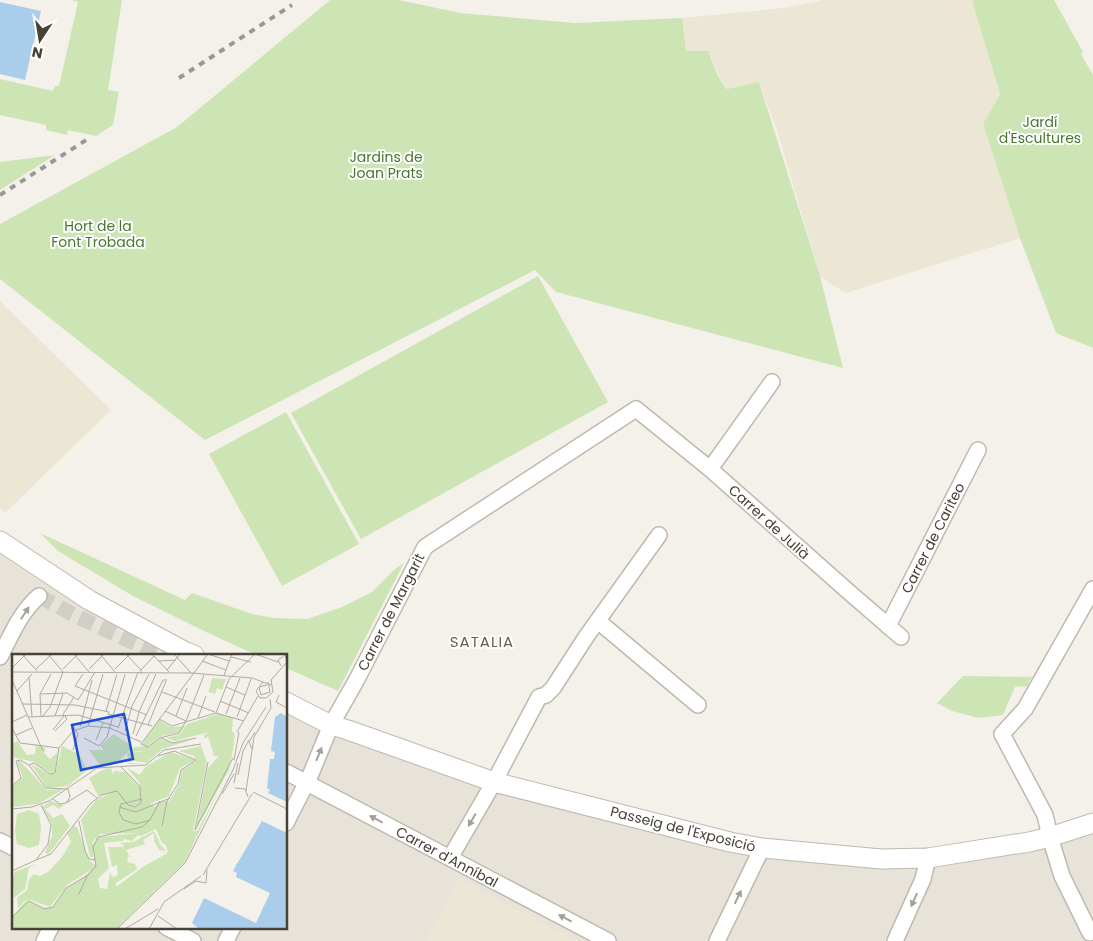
<svg xmlns="http://www.w3.org/2000/svg" width="1093" height="941" font-family="Poppins,sans-serif">
  <rect width="100%" height="100%" fill="#f4f1ea"/>
  <polygon fill="#e7e3d8" points="0,541 196,655 14,655 14,927 286,927 286,702 331,725 730,842 881,859 1093,823 1093,941 0,941"/>
  <g fill="#ece7d5">
    <polygon points="823,0 973,0 973,4 1000,94 983,124 1020,238 846,293 836,287 820,276 777,130 759,82 728,89 720,78 710,54 686,51 682,18 783,8"/>
    <polygon points="0,301 111,410 5,513 0,508"/>
    <polygon points="459,879 512,907 578,941 426,941"/>
  </g>
  <g fill="#cde5b5">
    <polygon points="71,0 122,0 108,90 119,92 113,125 96,136 68,130 67,135 46,130 46,125 0,115 0,79 53,91 55,86 59,86 78,2"/>
    <polygon points="330,0 399,0 460,13 575,23 682,18 686,51 708,51 719,78 727,89 759,82 820,276 843,368 556,292 535,270 205,440 0,279 0,224 177,127"/>
    <polygon points="973,0 1054,0 1083,52 1081,54 1093,75 1093,348 1056,333 1020,238 983,124 1000,94 973,4"/>
    <polygon points="55,155 0,190 0,162"/>
    <polygon points="538,276 608,402 361,539 291,413"/>
    <polygon points="286,412 359,544 282,586 209,454"/>
    <polygon points="40,533 185,600 192,593 252,614 274,618 307,619 342,607 372,592 395,569 404,563 338,691 286,668 286,655 256,655 206,632 133,596 58,551"/>
    <polygon points="963,676 1033,677 1029,681 1028,686 1015,687 1003,715 978,718 952,711 937,703"/>
  </g>
  <polygon fill="#abcdec" points="0,2 41,11 25,80 0,74"/>
  <g fill="none" stroke-linecap="round" stroke-linejoin="round">
    <polyline stroke="#d1cec6" stroke-width="15" stroke-dasharray="15 8" stroke-linecap="butt" points="39,596 74,615 160,655"/>
    <defs>
      <g id="minor">
        <polyline points="710,469 772,382"/>
        <polyline points="598,621 698,705"/>
        <polyline points="888,626 978,450"/>
        <path d="M0 657C10 637 21 611 39 596"/>
        <polyline points="286,772 608,941"/>
        <polyline points="286,823 310,776 331,725 356,681 425,547 636,409 710,469 850,593 901,637"/>
        <polyline points="0,841 14,848"/>
        <polyline points="450,858 494,782 539,697 546,695 553,688 586,637 659,535"/>
        <polyline points="166,927 193,941"/>
        <polyline points="1090,933 1062,876 1050,837 1045,815 1002,734 1025,709 1093,589"/>
        <polyline points="44,941 51,927"/>
        <polyline points="226,941 233,927"/>
        <polyline points="717,941 762,848"/>
        <polyline points="895,941 923,879 928,858"/>
      </g>
      <g id="tertiary">
        <polyline points="0,541 89,600 186,652 194,655"/>
        <polyline points="286,702 331,725 348,730 494,782 730,842 762,848 881,859 928,858 1029,842 1050,837 1093,823"/>
      </g>
    </defs>
    <use href="#minor" stroke="#bfb9ad" stroke-width="18"/>
    <use href="#tertiary" stroke="#bfb9ad" stroke-width="21"/>
    <use href="#minor" stroke="#fff" stroke-width="15"/>
    <use href="#tertiary" stroke="#fff" stroke-width="19"/>
    <g stroke="#989898" stroke-width="4" stroke-dasharray="6 6" stroke-linecap="butt">
      <polyline points="179,78 292,5"/>
      <polyline points="0,195 91,137"/>
    </g>
  </g>
  <defs><path id="oneway-solid" d="M-6-.8H1V-3.2L6.5 0L1 3.2V.8H-6Z" transform="scale(1.25)"/></defs>
  <g fill="#a3a09c">
    <use href="#oneway-solid" transform="translate(25 613) rotate(-57)"/>
    <use href="#oneway-solid" transform="translate(319 754) rotate(-68)"/>
    <use href="#oneway-solid" transform="translate(376 819) rotate(-152)"/>
    <use href="#oneway-solid" transform="translate(472 820) rotate(120)"/>
    <use href="#oneway-solid" transform="translate(738 897) rotate(-64)"/>
    <use href="#oneway-solid" transform="translate(914 900) rotate(114)"/>
    <use href="#oneway-solid" transform="translate(565 918) rotate(-152)"/>
  </g>
  <g text-anchor="middle" stroke-width="4" stroke-linejoin="round" paint-order="stroke">
    <g font-size="14" fill="#46762f" stroke="#fff">
      <text x="1040" y="127">Jardí<tspan x="1040" dy="16">d'Escultures</tspan></text>
      <text x="386" y="162">Jardins de<tspan x="386" dy="16">Joan Prats</tspan></text>
      <text x="98" y="231">Hort de la<tspan x="98" dy="16">Font Trobada</tspan></text>
    </g>
    <g font-size="14" fill="#474238" stroke="#fff">
      <text transform="translate(769 522) rotate(42)" y="5">Carrer de Julià</text>
      <text transform="translate(933 538) rotate(-63)" y="5">Carrer de Cariteo</text>
      <text transform="translate(391 612) rotate(-63)" y="5">Carrer de Margarit</text>
      <text transform="translate(683 829) rotate(14)" y="5">Passeig de l'Exposició</text>
      <text transform="translate(447 857) rotate(28)" y="5">Carrer d'Anníbal</text>
    </g>
    <g font-size="15" letter-spacing="1" fill="#696150" stroke="#fff">
      <text x="482" y="647">SATALIA</text>
    </g>
  </g>
  <g transform="translate(12 654)">
    <rect width="275" height="275" fill="#f4f1ea"/>
    <path d="M200 24 214 25 210 36 205 34 203 40 197 38 196 41ZM206 60 221 63 219 92 220 78 223 79 221 96 217 116 184 175 196 114 207 102H202L196 82 193 85 192 81 197 78 163 87 154 84 168 80 175 70ZM147 66 159 73 173 72 168 78 150 82 135 92 130 90ZM102 80 121 93 105 109 88 111 77 96H92L88 92ZM148 85 160 89 180 86 150 95 135 109 118 106V109L132 110H117L115 99 137 97 117 98 122 93 139 92 138 96 139 91ZM5 87 15 101 23 100 24 91 34 94 32 99 38 105 46 98 43 118 38 119 22 108 0 103V90ZM50 92 67 100 75 116 56 132 35 134 19 110 37 120H43ZM189 92 195 108 181 177H185L206 139 172 209 104 275H0V263L12 249 17 247 30 254 41 253 54 234 72 223 79 216 55 231 38 253 18 246 11 248 6 255 5 244 15 236 17 225 22 220 28 222 36 218 50 203 59 188 55 179 62 172 65 173 77 206 83 211 81 192 86 183 127 179 88 180 81 187V203H78L69 166 84 146 102 138 86 142 77 124 92 115 99 114 101 121 102 117 113 118 129 134 131 146 128 129 115 114 128 121 133 113 158 98 183 106 168 114 157 142 138 150 143 153 149 147H157L167 131 170 116 184 107 182 102 167 97ZM144 175 150 189 153 190 156 197 154 200 132 212 104 233V229L125 215 123 210 115 208 117 201 114 196 133 190 131 186 142 179V187L147 196 154 197 148 190 145 191 148 189 142 177 121 188 107 189 111 191 113 196 111 193H97L99 199 96 192 100 213 105 211 106 221 101 223 98 219 95 235 88 234 86 225 97 214 92 189 111 187 112 185 120 187 126 181 129 182ZM7 106 35 136 52 135 26 150 0 153V133L11 123 5 109ZM39 147 52 151 47 155 41 151 33 155 41 164 50 160 58 172 36 201 33 198 40 182V170L30 153ZM17 156 27 160 29 174 27 191 17 194 5 190 3 177 5 160ZM24 210 17 214 13 235 2 244 0 219 3 222 2 218Z" fill="#cde5b5" fill-rule="evenodd"/>
    <path d="M269 59 275 63V148L256 139 258 135H255L258 105H262L263 98 259 97 263 63ZM250 167 275 179V275H187L180 269 192 244 244 269 258 239 224 223 225 219 221 217Z" fill="#abcdec"/>
    <path fill="none" stroke="#abcdec" stroke-width="2.5" d="M224 211H257L273 223 270 246 257 275M230 212 257 215 268 223V244L254 275"/>
    <path fill="none" stroke="#afaba3" stroke-width="1" d="M10 0 25 17M62 0 77 18M88 0 103 18M114 0 129 16V20M140 0 157 18M162 0 179 19M196 0 217 7M243 0 266 8M219 3 239 8M147 7 164 6M190 7 214 16M1 13 14 0M24 15 40 0M51 15 66 0M77 15 92 0M103 15 118 0M129 16 142 2M155 16 168 0M0 18 179 19 240 24 259 31M71 20 63 32 135 61M212 21 220 0M17 23 20 63M0 26 31 97M251 28 244 37 248 44H254L261 38 259 26 275 8 273 1 266 6 269 12M255 31 247 33 249 41 258 38 256 28M214 33 233 41M5 37 20 20M150 38 203 58M28 40 55 39 66 46 83 18M28 40 29 63M28 40 39 20M267 41 264 48 275 54M208 47 237 59M10 50 63 51 97 58 96 60 140 72M94 57 105 20M153 57 174 67M204 59 217 25 243 0M214 60 228 24M43 62 51 40M50 62 62 43M164 62 175 34M16 63 66 61 106 73M30 63 38 53 51 18 36 0M225 63 239 25M186 64 194 42M147 65 160 72 204 59 232 67M174 67 167 79 148 84 136 93 129 90 196 0M174 67 192 21M0 68 15 61M60 71 66 80 61 96M136 71 154 27M76 72 91 20M68 73 80 26M0 74 8 89 47 94M106 74 126 18M41 76 52 62M43 77 55 65 53 62M113 77 120 52 137 20M225 78 246 42M121 80 127 58 144 20M4 81 20 74M124 82 151 26H155M72 84 87 92 95 83 113 20M149 84 161 89 184 84M84 86 91 69M240 95 237 88 243 78M146 102 162 97 184 106 169 116 166 130 155 147 150 172M222 106 227 78M196 108 183 176 221 104M226 121 231 97 237 86M222 129 226 109M0 132 9 124 4 107 8 106 17 111M223 134 233 135 236 143M56 135 34 134 17 111 22 109 38 120 43 119 47 94 61 77 76 72 98 74 129 88M234 137 242 83 259 54 258 45M241 138 275 155M210 140 222 120M41 145 48 150 54 149 58 143 56 135M130 145 109 150 107 158 111 166 124 170 138 166 148 147M54 149 75 136 85 144M107 153 124 158 158 144M0 155 20 153 37 147 85 114 134 111 152 96 189 90M67 167 73 197 77 205 83 206M24 206 39 200 79 149 90 141 105 137 116 151 123 153 129 149 128 132 108 112M0 217 24 206 36 190 39 171 29 151M191 221 240 140M172 235 184 227 194 229 195 216M67 240 75 222M146 262 165 275M0 263 17 247 33 255 41 253 54 234 76 221 84 212 81 193 86 183 130 173 138 166M105 275 173 209 221 116 231 89 254 53M113 275 146 255M137 275 152 248 189 222"/>
    <path fill="#1d4ed8" fill-opacity="0.15" stroke="#1d4ed8" stroke-width="2.5" d="M112 60 121 105 69 116 60 71Z"/>
    <rect width="275" height="275" fill="none" stroke="#474238" stroke-width="2.5"/>
  </g>
  <g transform="translate(40 40) rotate(192)" stroke="#ffffff" stroke-width="4" paint-order="stroke">
  <path d="M0-4L9 19L0 12L-9 19Z" fill="#474238"/>
  <text y="-8" font-size="14" font-weight="bold" text-anchor="middle" fill="#474238">N</text>
  </g>
</svg>
